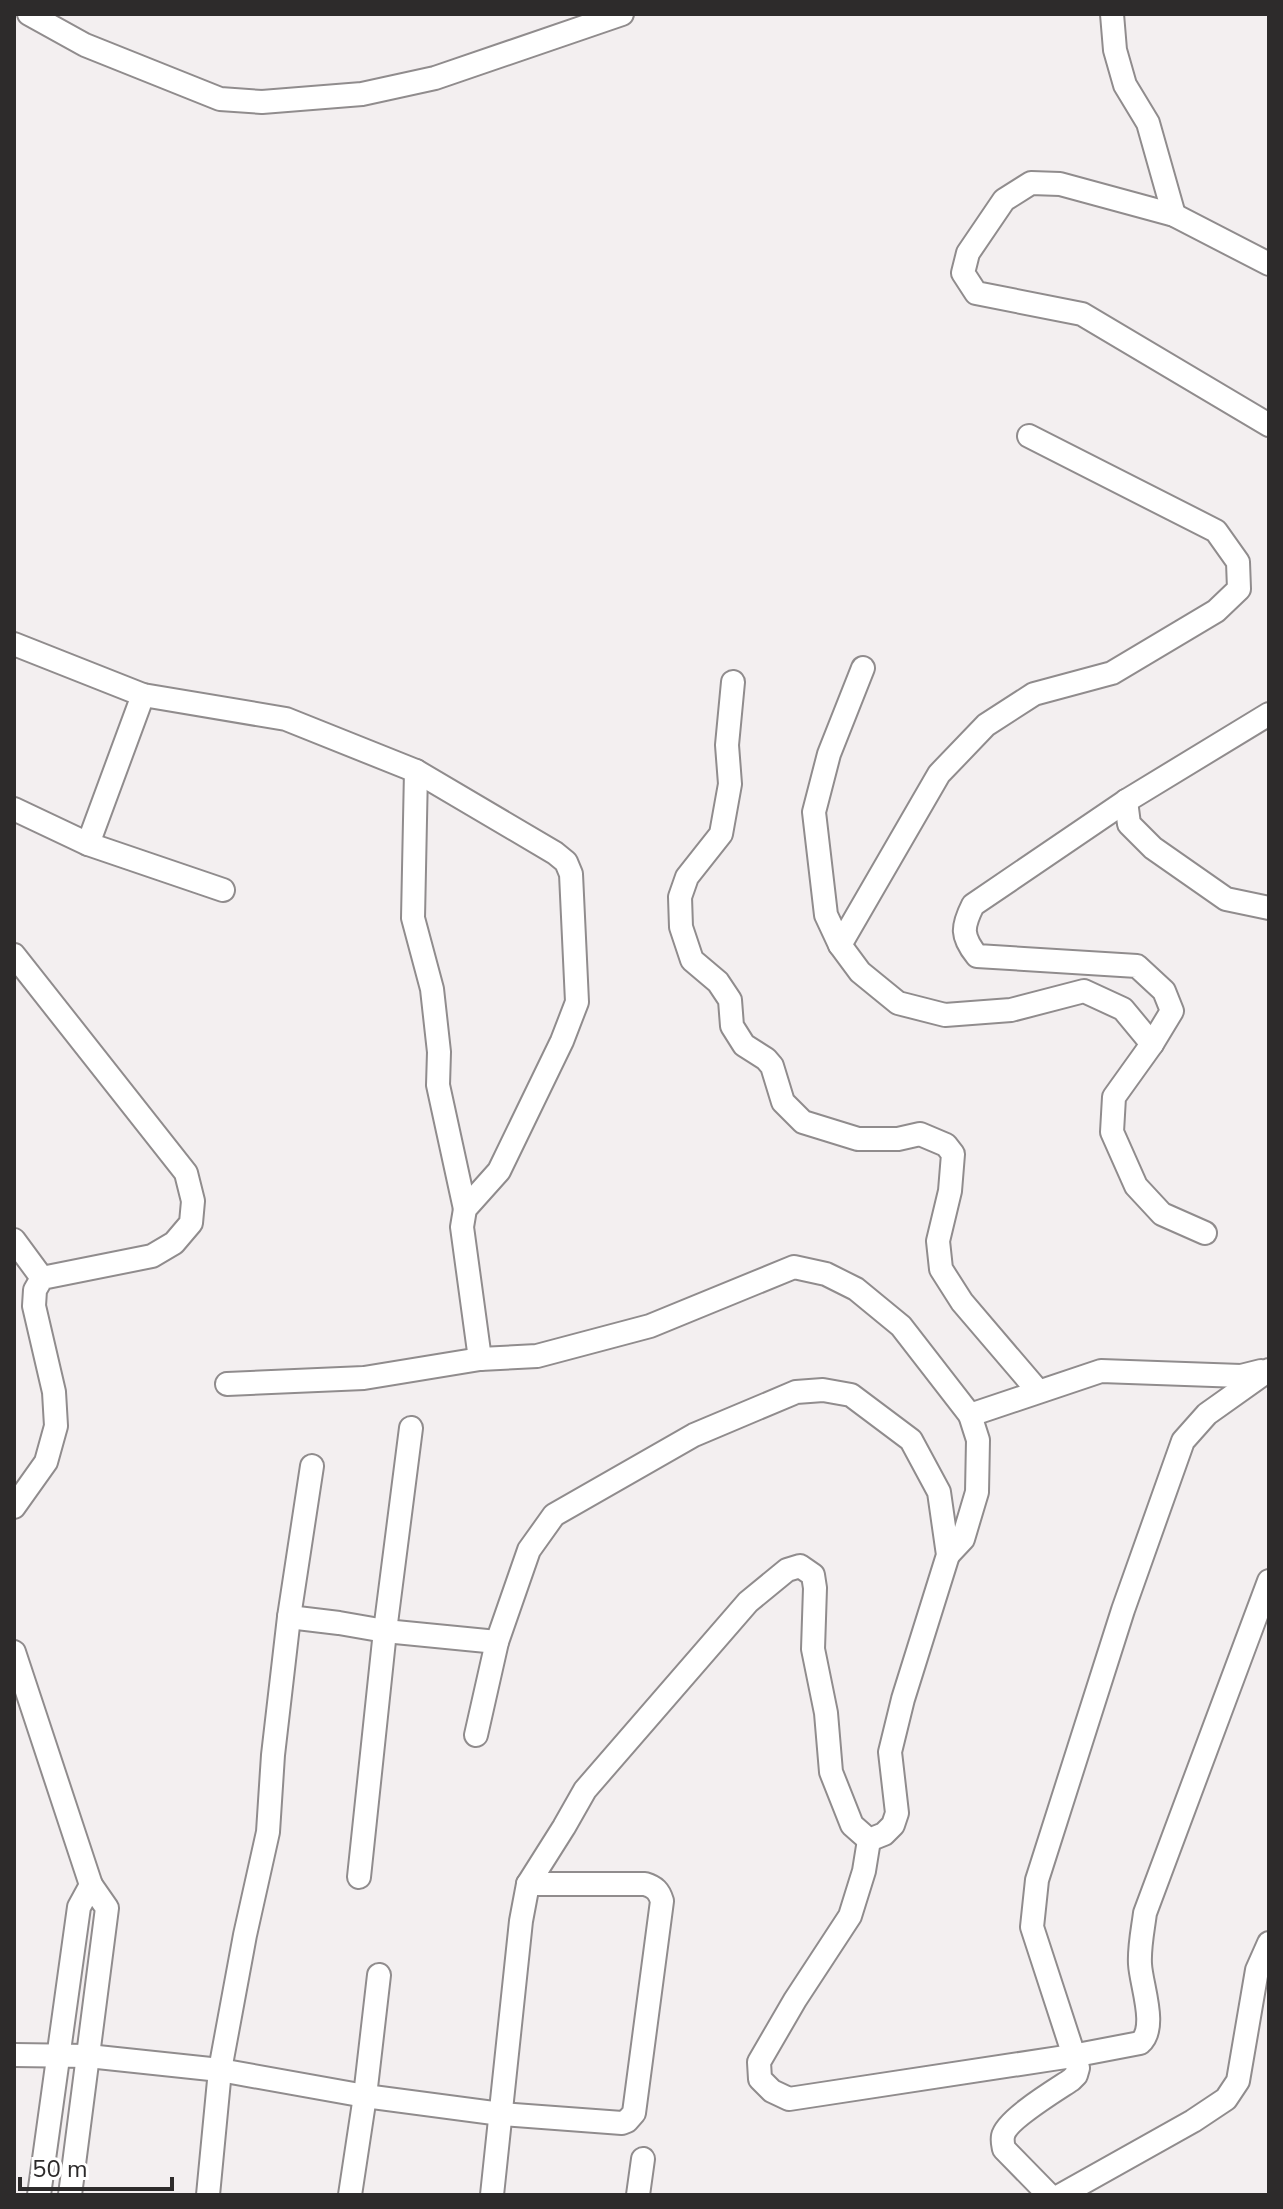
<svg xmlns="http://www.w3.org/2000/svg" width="1283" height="2209" font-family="'Nunito Sans',sans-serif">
  <rect width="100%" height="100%" fill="#f3eff0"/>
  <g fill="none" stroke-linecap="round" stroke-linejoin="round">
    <defs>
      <g id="street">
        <polyline points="29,14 85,45 220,99 262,102 362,94 435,78 622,14"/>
        <polyline points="1112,14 1115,50 1125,85 1148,123 1174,215"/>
        <polyline points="1269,264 1174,215 1060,184 1031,183 1004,200 968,253 963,273 976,293 1082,314 1269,425"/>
        <polyline points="14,644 143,695 286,719 416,771 555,853 566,862 571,874 577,1002 562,1041 499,1171 465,1209 462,1227 480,1359"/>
        <polyline points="863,668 829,754 814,812 826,915 840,945 860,972 898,1003 945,1015 1011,1010 1084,991 1123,1009 1152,1044"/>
        <polyline points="733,682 727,745 730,784 721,834 687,877 680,897 681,927 692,960 718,982 730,1000 732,1026 744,1045 766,1059 772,1066 783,1102 803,1122 858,1139 898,1139 920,1134 946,1145 953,1154 950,1191 938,1241 941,1269 962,1302 1038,1391"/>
        <polyline points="416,771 413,918 432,989 439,1052 438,1085 465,1209"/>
        <polyline points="1126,801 1129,824 1153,848 1226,899 1269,908"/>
        <polyline points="14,809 88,844 223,890"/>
        <polyline points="88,844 143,695"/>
        <polyline points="840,945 939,774 986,725 1034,694 1112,673 1216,611 1239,589 1238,562 1216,531 1029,436"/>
        <polyline points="14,955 186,1173 193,1201 191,1223 174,1243 152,1256 42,1278 35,1290 34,1306 54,1392 56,1426 46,1462 14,1507"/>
        <path d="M1205 1233 1162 1214 1136 1186 1112 1132 1114 1097 1152 1044 1172 1011 1164 991 1137 966 977 956C961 936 962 927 973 905L1126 801 1269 714"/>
        <polyline points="14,1240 42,1278"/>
        <polyline points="227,1384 364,1378 480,1359 537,1356 650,1326 794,1267 826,1274 856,1289 901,1326 970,1415 978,1440 977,1492 963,1539 948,1555"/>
        <polyline points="970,1415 1101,1371 1241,1376 1261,1371"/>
        <polyline points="289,1617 339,1623 385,1631 497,1642"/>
        <polyline points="14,1652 91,1885"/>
        <polyline points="476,1735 497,1642 529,1550 554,1515 694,1435 796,1392 823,1390 851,1395 911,1440 939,1492 948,1555 903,1699 890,1752 897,1813 893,1825 884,1834 869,1840 852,1825 831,1772 826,1713 813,1649 815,1588 813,1575 800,1566 787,1570 748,1602 585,1790 564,1827 528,1884 521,1921 492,2195"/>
        <path d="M869 1840 864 1871 850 1916 795 2000 759 2062 760 2079 772 2091 789 2099 1072 2056 1140 2043C1158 2028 1141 1985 1140 1964 1139 1947 1143 1929 1145 1913L1269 1581"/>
        <polyline points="359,1877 385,1631 411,1428"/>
        <path d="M14 2055 88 2056 220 2070 365 2096 501 2114 622 2123 627 2121 634 2113 662 1901C659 1891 655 1887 645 1884H528"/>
        <polyline points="39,2195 79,1907 91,1885 107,1908 70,2195"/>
        <polyline points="208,2195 220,2070 245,1935 268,1832 273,1755 289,1617 312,1466"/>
        <polyline points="350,2195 365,2096 379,1975"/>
        <polyline points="638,2195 643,2159"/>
        <path d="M1049 2195 1004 2149C1003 2144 1002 2141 1003 2136 1006 2120 1056 2090 1071 2080L1076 2075 1078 2068 1032 1927 1037 1880 1123 1610 1183 1441 1207 1414 1269 1370"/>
        <polyline points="1061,2195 1193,2121 1226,2099 1238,2081 1257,1970 1269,1943"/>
      </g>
    </defs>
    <use href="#street" stroke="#908c8d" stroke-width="26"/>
    <use href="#street" stroke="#fff" stroke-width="22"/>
  </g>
  <rect width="1283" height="2209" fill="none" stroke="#2d2b2b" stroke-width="32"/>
  <path d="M20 2177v12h152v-12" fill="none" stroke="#2d2b2b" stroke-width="4"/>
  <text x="32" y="2177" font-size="24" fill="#2d2b2b" stroke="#ffffff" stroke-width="6" paint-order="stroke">50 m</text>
</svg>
